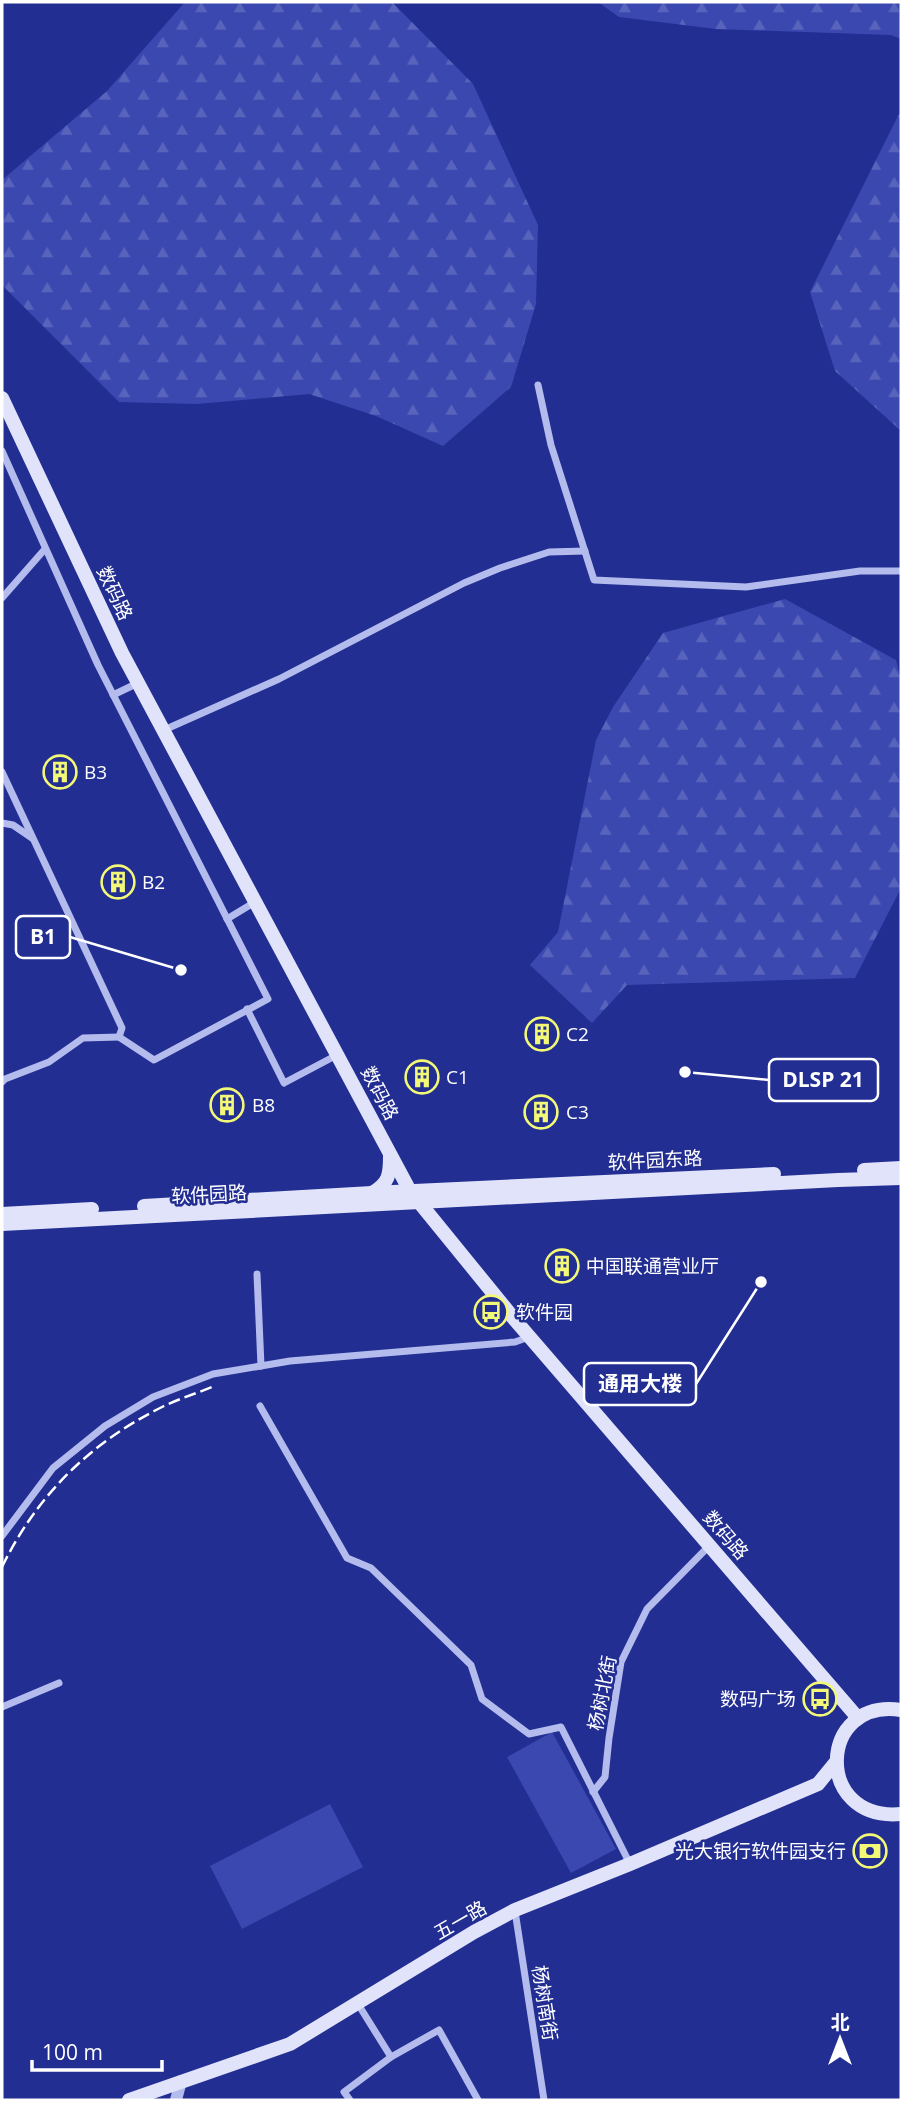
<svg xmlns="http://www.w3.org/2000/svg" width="903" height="2102" font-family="'Open Sans','Noto Sans SC',sans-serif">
  <defs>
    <pattern id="forest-firs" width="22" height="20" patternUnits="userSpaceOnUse" patternTransform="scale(1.75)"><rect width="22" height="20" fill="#3a48b0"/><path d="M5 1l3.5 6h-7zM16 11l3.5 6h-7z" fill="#5863bc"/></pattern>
  </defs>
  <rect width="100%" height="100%" fill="#222e92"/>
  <g fill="url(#forest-firs)">
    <polygon points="185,2 392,2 473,84 538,225 536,304 511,387 443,446 376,416 309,394 197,404 119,402 2,285 2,180 107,91"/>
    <polygon points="598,2 901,2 901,39 891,35 716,29 619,17"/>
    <polygon points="901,110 901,431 835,371 810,292"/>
    <polygon points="785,599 896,660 901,680 901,888 855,978 627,985 592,1023 530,965 558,932 596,740 613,707 663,633"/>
  </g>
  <g fill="#3a48b0">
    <polygon points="552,1732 616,1849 571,1873 507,1757"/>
    <polygon points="330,1804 363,1867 242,1929 210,1866"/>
  </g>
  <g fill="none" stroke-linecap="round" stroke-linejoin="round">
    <g stroke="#b4bbed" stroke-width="7">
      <polyline points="538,385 551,445 594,580 746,587 860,571 901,571"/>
      <polyline points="2,451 98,665 268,999 154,1060 119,1037 122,1028 2,772"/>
      <polyline points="2,598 45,549"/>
      <polyline points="113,695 138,683"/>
      <polyline points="164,730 279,679 464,583 500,568 549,552 585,551"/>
      <polyline points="2,823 13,825 32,838"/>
      <polyline points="227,919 255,902"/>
      <polyline points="247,1009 284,1083 337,1055"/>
      <polyline points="2,1082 5,1079 49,1062 83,1038 119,1037"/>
      <polyline points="257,1274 261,1366"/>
      <polyline points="260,1406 347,1558 371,1568 471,1665 482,1699 529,1734 561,1727 630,1864"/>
      <polyline points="2,1536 53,1468 105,1426 153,1397 213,1374 290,1361 515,1342 529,1337"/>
      <polyline points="2,1707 59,1683"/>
      <polyline points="593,1792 605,1777 609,1738 621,1662 647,1609 709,1546"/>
      <polyline points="515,1911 544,2100"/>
      <polyline points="358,2004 391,2057"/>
      <polyline points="350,2100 344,2092 391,2057 439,2030 478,2100"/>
    </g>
    <polyline stroke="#b4bbed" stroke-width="12" points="176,2100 181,2081"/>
    <g stroke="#e0e3fa" stroke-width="14">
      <polyline points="2,398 122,653 410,1191 515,1320 858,1718"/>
      <polyline points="864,1170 901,1168"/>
      <path d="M372 1193C389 1183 390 1175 390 1156"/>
      <polyline points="144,1206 372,1193 774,1174"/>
      <polyline points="2,1214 92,1209"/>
      <polyline points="2,1224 838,1180 901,1178"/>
      <path d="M901 1710C818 1697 813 1822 901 1814"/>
      <polyline points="129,2100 290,2044 474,1932 515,1910 630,1864 818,1784 836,1762"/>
    </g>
    <path stroke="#fff" stroke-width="2.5" stroke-dasharray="12 5" stroke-linecap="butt" d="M2 1567C37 1495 90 1443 162 1407 178 1399 195 1394 212 1387"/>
  </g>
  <defs>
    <symbol id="building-ring" viewBox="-11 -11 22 22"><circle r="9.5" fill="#222e92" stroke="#f3f976" stroke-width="1.5"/><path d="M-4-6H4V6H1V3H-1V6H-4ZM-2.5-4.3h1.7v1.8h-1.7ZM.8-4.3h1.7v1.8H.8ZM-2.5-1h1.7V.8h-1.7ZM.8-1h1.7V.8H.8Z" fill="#f3f976"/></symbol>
    <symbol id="bus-ring" viewBox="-11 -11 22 22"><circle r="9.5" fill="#222e92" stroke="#f3f976" stroke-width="1.5"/><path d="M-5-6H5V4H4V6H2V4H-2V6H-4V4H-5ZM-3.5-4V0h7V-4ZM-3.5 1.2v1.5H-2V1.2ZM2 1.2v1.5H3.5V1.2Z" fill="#f3f976"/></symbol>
    <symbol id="bank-ring" viewBox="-11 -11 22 22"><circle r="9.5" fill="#222e92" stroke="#f3f976" stroke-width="1.5"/><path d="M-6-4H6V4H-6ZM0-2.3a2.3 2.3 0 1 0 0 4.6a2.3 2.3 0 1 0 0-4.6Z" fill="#f3f976"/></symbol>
  </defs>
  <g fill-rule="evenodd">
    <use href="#building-ring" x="41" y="753" width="38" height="38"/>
    <use href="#building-ring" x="99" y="863" width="38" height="38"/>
    <use href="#building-ring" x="523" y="1015" width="38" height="38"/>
    <use href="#building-ring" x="403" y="1058" width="38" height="38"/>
    <use href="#building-ring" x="208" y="1086" width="38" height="38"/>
    <use href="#building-ring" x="522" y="1093" width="38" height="38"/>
    <use href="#building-ring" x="543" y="1247" width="38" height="38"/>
    <use href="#bus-ring" x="472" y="1293" width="38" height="38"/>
    <use href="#bus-ring" x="801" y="1680" width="38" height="38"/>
    <use href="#bank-ring" x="851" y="1832" width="38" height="38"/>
  </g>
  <g text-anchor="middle" stroke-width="5" stroke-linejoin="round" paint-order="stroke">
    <g font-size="19" fill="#fff" stroke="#222e92">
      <text transform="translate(115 593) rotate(65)" y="7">数码路</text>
      <text transform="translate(380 1093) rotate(62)" y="7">数码路</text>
      <text transform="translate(655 1160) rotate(-3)" y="7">软件园东路</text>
      <text transform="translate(209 1194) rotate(-3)" y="7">软件园路</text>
      <text transform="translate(726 1535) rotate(49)" y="7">数码路</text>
      <text transform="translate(602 1693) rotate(-79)" y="7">杨树北街</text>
      <text transform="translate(460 1920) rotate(-30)" y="7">五一路</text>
      <text transform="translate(545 2003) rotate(81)" y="7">杨树南街</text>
    </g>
    <g font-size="19" fill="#fff" stroke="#222e92" text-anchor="start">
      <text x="84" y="779">B3</text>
      <text x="142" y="889">B2</text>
      <text x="566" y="1041">C2</text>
      <text x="446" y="1084">C1</text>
      <text x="252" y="1112">B8</text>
      <text x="566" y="1119">C3</text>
      <text x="586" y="1273">中国联通营业厅</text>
      <text x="516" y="1319">软件园</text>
      <text x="796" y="1706" text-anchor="end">数码广场</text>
      <text x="846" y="1858" text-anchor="end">光大银行软件园支行</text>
    </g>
  </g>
  <path fill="none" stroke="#fff" stroke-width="2.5" d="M181 970L70 937M685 1072L769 1080M761 1282L696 1384"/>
  <g fill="#fff" stroke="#222e92" stroke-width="2.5">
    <circle cx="181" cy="970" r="7"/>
    <circle cx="685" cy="1072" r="7"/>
    <circle cx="761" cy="1282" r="7"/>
  </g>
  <g fill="#222e92" stroke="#fff" stroke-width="2.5">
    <rect x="16" y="916" width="54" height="42" rx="7"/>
    <rect x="769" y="1059" width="109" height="42" rx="7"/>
    <rect x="584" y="1363" width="112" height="42" rx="7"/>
  </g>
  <g font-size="21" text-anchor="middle" font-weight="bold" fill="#fff">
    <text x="43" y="944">B1</text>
    <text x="823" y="1087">DLSP 21</text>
    <text x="640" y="1391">通用大楼</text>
  </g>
  <rect width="903" height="2102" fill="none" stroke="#ffffff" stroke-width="7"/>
  <g transform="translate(840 2039)" stroke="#222e92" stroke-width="5" paint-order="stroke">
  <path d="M0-5L12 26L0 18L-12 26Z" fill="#ffffff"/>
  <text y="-10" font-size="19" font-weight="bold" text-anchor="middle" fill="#ffffff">北</text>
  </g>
  <path d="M32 2060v10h130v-10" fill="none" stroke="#ffffff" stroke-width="3.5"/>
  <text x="42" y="2060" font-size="21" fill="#ffffff" stroke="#222e92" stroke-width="5" paint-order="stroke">100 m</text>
</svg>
